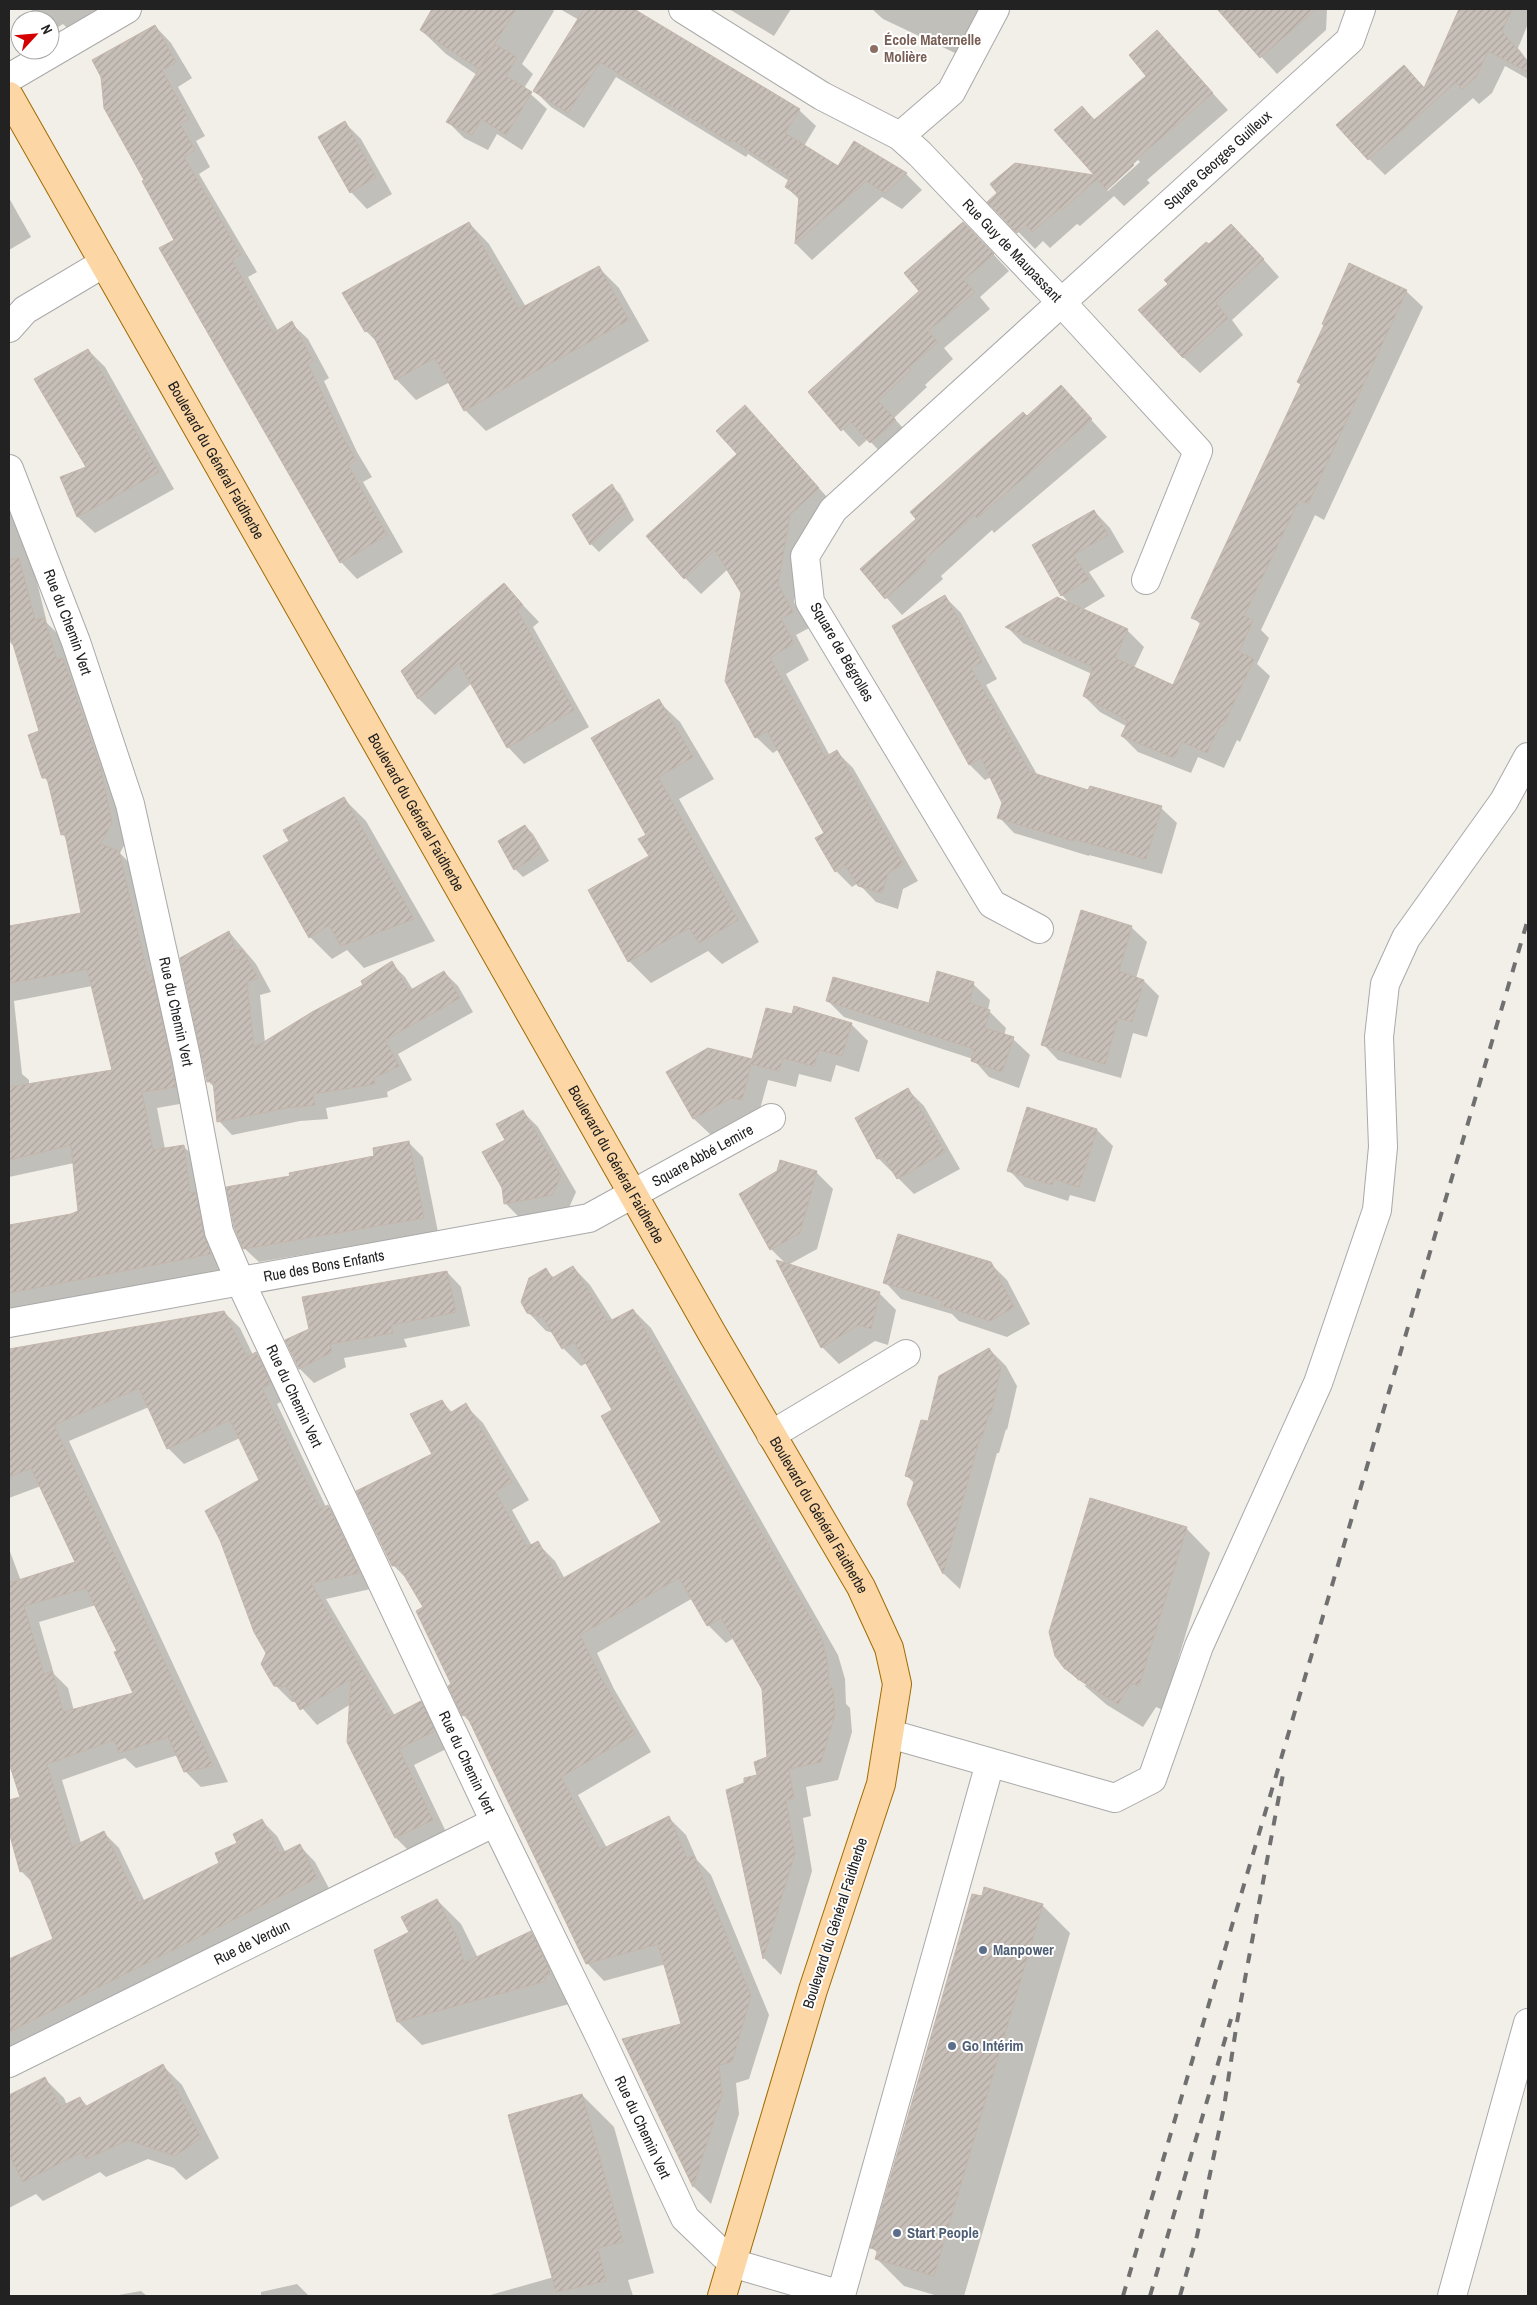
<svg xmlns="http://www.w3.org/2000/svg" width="1537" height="2305" font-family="'Archivo Narrow',sans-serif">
  <defs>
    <pattern id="building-hatch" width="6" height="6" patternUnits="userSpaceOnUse" patternTransform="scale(1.25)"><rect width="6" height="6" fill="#c7bfb8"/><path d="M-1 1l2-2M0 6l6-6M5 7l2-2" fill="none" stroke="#aba49e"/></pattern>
  </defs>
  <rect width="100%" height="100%" fill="#f2efe9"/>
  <g fill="#0003" fill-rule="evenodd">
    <polygon points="30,9 125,9 84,44 63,24 52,31 50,20 41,20"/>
    <polygon points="433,9 552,9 554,11 522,64 533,74 524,88 547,109 522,150 497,134 488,150 464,138 448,122 477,75 446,54 421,30"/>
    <polygon points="560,9 631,9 799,110 816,126 804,146 839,167 854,143 906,174 922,190 902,209 882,197 812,260 796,244 800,200 786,187 789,181 748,154 746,157 616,77 584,128 551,107 535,91 579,20"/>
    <polygon points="729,9 791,9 774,36"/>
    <polygon points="872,9 996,9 970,60 883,19"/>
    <polygon points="1239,9 1327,9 1326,30 1277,74 1227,19"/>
    <polygon points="1460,9 1528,9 1528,24 1518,48 1528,61 1528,79 1505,66 1492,93 1479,104 1473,98 1385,175 1369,159 1404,66 1425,88"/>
    <polygon points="155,26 171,43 192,78 178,87 205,136 196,141 210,167 199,174 257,272 248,277 278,331 291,323 308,339 329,378 324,381 357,452 372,477 363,482 403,552 357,579 341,562 176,240"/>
    <path d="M1157 32 1228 110 1147 180 1150 183 1124 206 1114 196 1080 226 1077 224 1050 248 1043 241 1035 249 989 202 1097 177 1082 108 1095 120 1148 76ZM1138 160 1140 162 1108 191 1106 189Z"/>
    <polygon points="345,123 361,139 392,194 367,209 351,192"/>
    <polygon points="9,198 31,237 9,250"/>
    <polygon points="469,223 489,244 526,307 599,268 619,288 649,341 486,431 466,411 450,382 416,400 396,379 378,343 366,331"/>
    <polygon points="980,240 1009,271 980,297 990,309 944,348 953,359 925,385 927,387 894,418 911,437 887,459 868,439 859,447 809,393"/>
    <polygon points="1248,242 1279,277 1232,320 1243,335 1200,373 1183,357 1209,246"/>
    <polygon points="1406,291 1423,307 1324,520 1315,515 1261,630 1269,638 1257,664 1270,676 1240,742 1237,740 1224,768 1198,757 1191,773 1138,752 1122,736 1126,726 1100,712 1084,696 1092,674 1023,643 1007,627 1071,605 1062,595 1034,545 1094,511 1110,528 1124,552 1089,572 1105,596 1082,610 1127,630 1144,647 1134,668 1174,687 1201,625 1193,617 1301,385 1298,382"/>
    <polygon points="88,350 105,367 174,489 95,533 78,517 61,478 88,468"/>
    <polygon points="1061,387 1107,437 994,533 992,530 941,576 943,579 902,615 862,570"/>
    <polygon points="761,423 834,505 806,532 794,602 809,628 796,635 809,660 786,674 830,756 837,752 853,768 918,881 903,889 898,909 876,902 858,883 852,887 836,871 826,833 779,749 773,753 756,737 742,593 728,569 701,594 685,578 739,454"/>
    <polygon points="612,486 620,494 634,520 599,552 591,544 573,515"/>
    <path d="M9 491 41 577 36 578 47 623 60 636 69 665 79 676 127 840 120 853 134 868 191 1102 157 1108 165 1149 184 1147 200 1162 226 1270 9 1311V1227L72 1216 79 1212 74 1163 9 1177V927L82 914 67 839 62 834 50 784 44 777 41 732 15 647 9 641ZM92 986 113 1071 29 1085V1080L22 1074 14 1001Z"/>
    <polygon points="504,585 539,622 533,627 589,727 524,764 508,747 472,683 435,715 419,699 402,671"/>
    <polygon points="945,597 961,613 997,679 986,685 1038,776 1088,791 1161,808 1177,823 1162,874 1089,855 1089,856 1014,833 999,817 1004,803 991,777 985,780 970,765"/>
    <polygon points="658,701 680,722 714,779 679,799 759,942 722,964 708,951 651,983 629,961 651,856 647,835"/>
    <polygon points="344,799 366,821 435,941 364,968 347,950 332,959 310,937 291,842"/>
    <polygon points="525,826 533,834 549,861 523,877 515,869"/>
    <polygon points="1131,927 1147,942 1136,978 1144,981 1159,996 1147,1037 1133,1033 1121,1078 1058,1060 1043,1044"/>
    <polygon points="229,932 256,964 271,992 260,995 265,1043 365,985 391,963 405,977 413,990 444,972 458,986 473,1012 398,1054 412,1080 387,1092 388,1097 326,1108 328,1119 300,1121 232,1135 219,1121 215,1088 208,1081"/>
    <polygon points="973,984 990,1000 988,1010 1006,1028 1004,1036 1013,1039 1030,1055 1019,1088 989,1077 973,1059 844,1017 827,1000 929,1005"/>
    <polygon points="851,1024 868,1041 859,1072 836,1065 831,1082 799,1074 796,1087 768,1080 758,1116 748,1114 711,1135 694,1119 668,1072 753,1061"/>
    <polygon points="908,1090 924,1106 960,1169 914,1194 878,1158"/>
    <polygon points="523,1112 538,1127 576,1192 568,1210 521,1219 505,1203"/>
    <polygon points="1097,1130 1113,1146 1095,1202 1070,1195 1068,1201 1025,1187 1009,1170"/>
    <polygon points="408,1142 423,1157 438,1232 259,1262 244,1248 291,1177 375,1157"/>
    <polygon points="816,1172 833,1189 817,1249 788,1265 879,1293 896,1310 888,1345 875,1341 839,1364 822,1347 787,1265 771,1249"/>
    <polygon points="990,1263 1007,1280 1030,1324 1007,1337 959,1321 952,1314 901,1299 885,1282"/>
    <polygon points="573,1267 590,1285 613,1321 633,1310 651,1328 838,1655 845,1679 846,1704 850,1708 852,1732 838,1780 806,1787 811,1816 803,1818 812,1871 781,1975 764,1958 728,1790 759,1776 768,1758 763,1689 734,1638 726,1643 708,1625 693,1598 597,1653 614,1689 651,1752 578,1795 607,1848 668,1817 686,1835 697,1860 711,1875 769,2015 749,2079 736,2083 739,2114 711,2204 694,2187 623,2040 683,2025 666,1964 604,1981 587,1963 472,1724 463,1715 450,1686 453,1685 425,1608 411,1583 393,1565 434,1455 441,1401 453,1413 465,1405 483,1423 529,1500 512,1510 532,1546 537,1543 555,1561 565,1579 663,1523 614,1410 587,1363 581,1366 563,1348 554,1333 546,1331 528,1312 546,1270 554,1278"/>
    <polygon points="447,1272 461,1287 470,1326 404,1339 407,1347 344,1358 346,1367 314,1383 300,1369 287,1340"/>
    <path d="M224 1312 240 1328 253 1355 256 1354 272 1370 286 1399 277 1404 317 1488 326 1507 328 1506 344 1522 375 1588 326 1599 395 1716 420 1702 436 1718 450 1747 414 1765 448 1836 412 1854 396 1838 348 1742 351 1704 317 1725 297 1702H292L275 1685 268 1653 260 1481 240 1438 184 1464 168 1448 149 1407 69 1441 228 1782 201 1787 185 1771 178 1755 136 1768 125 1758 62 1780 81 1843 103 1832 119 1848 145 1902 221 1864 262 1821 277 1836 286 1853 300 1846 315 1862 332 1894 9 2056V1961L55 1939 33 1883 21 1871 9 1827V1802L21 1798 9 1759V1549L21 1581 77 1563 41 1486 9 1498V1349ZM96 1605 119 1652 134 1694 74 1711 68 1688 54 1674 39 1622Z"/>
    <polygon points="989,1349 1006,1366 1017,1386 1007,1430 1006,1429 999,1453 997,1453 960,1589 944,1574 908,1504 915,1484 907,1476 929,1422"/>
    <polygon points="1186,1528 1210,1553 1163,1710 1156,1707 1143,1727 1107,1705 1080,1682 1085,1686 1087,1684 1079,1678 1079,1681 1065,1667"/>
    <polygon points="437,1900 461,1924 478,1958 531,1933 554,1956 569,2004 422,2045 398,2022 410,1933"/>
    <polygon points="1042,1905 1070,1933 964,2296 938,2296 904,2286 877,2259 878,2254 872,2247"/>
    <polygon points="163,2066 182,2085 219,2158 186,2180 174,2168 148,2159 106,2177 100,2172 43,2201 36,2194 9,2208 9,2096 45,2079 64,2098 67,2105 80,2098 88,2107"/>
    <polygon points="582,2095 614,2127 654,2273 628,2280 633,2296 487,2296 554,2277"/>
    <polygon points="297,2284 309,2296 261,2296 261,2292"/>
    <polygon points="141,2291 147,2296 113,2296"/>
  </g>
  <g fill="url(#building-hatch)" stroke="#c4b6ab" fill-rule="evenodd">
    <polygon points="432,9 516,9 479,69 420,30"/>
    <polygon points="584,9 634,9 800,109 785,133 838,166 854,141 907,173 885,193 866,181 795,244 799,196 785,187 790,177 731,139 730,142 600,62 568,113 533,91"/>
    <polygon points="1217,9 1316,9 1260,58"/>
    <polygon points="1459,9 1512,9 1502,31 1528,63 1528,72 1488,51 1476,77 1462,89 1456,82 1368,160 1336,125 1404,65 1424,88"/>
    <polygon points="155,25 176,62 162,70 189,119 180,124 195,150 184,157 241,255 232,260 273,333 292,321 313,361 308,364 341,434 356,460 348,465 387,535 340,563 159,248 174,240 142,181 144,180 104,108 101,77 92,60"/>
    <polygon points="1157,30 1213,93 1132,163 1134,165 1107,190 1097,179 1062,210 1060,208 1032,232 1026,225 1017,233 987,202 997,193 990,184 1015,163 1094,175 1054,130 1082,106 1094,120 1146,76 1129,55"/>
    <polygon points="495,44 517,57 506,76 532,92 506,135 481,119 472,135 446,122"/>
    <polygon points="345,121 376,177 350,193 318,137"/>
    <polygon points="469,222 519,309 599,266 629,320 464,411 435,358 395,380 370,329 365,332 342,293"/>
    <polygon points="963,222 994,254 964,280 975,292 928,331 938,342 909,367 911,370 878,401 896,420 870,443 851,422 841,431 808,392 919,291 904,273"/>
    <polygon points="1231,224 1264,259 1216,303 1228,318 1183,358 1138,310 1168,284 1164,280 1206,242 1209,244"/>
    <polygon points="1349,263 1407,290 1308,504 1299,500 1244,616 1253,620 1239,652 1254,659 1223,726 1220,725 1207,753 1182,742 1174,758 1121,736 1128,721 1083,696 1093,667 1005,627 1057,597 1128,629 1115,658 1173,685 1201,622 1191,618 1301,384 1297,382 1324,325 1322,324"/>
    <polygon points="88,349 159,472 77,517 60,477 86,467 34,379"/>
    <polygon points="1061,385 1092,419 977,518 974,515 925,559 927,562 885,599 860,569 916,519 910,512 1023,412 1027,416"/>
    <polygon points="745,405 819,488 790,515 778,584 793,612 781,619 794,643 770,658 825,757 837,750 903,864 888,873 882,893 858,886 845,865 835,872 815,838 824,833 767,731 755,738 725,681 741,593 715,550 684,579 646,536 737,454 716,431"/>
    <polygon points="612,484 627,511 590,545 572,515"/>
    <polygon points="1094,510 1108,535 1073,555 1089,579 1061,596 1032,545"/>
    <polygon points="19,558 35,620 44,618 57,660 63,658 101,770 112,823 100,844 119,851 148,976 152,974 176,1087 142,1092 153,1150 184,1145 190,1193 196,1192 204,1235 211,1254 9,1293 9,1225 71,1214 78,1211 71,1145 9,1160 9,1087 112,1070 87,969 9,983 9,926 81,913 65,834 61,835 47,778 42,778 28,735 39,731 9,631 9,560"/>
    <polygon points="504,583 523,605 517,610 574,710 507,748 459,663 418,699 401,671"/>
    <polygon points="945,595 982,662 971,668 1030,772 1088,790 1090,786 1162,806 1146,859 1073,839 1073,841 997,818 1002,803 981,758 969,765 892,626"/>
    <polygon points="659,699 693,757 658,777 738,920 699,943 689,928 628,962 588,890 649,856 638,839 646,835 591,738"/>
    <polygon points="344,797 414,919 341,946 329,925 309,938 263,856 289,841 283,830"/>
    <polygon points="525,825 542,852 514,870 498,841"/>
    <polygon points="1081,910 1132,926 1119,971 1144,980 1132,1022 1118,1018 1105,1064 1041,1045"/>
    <polygon points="229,931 236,951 242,949 258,978 247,982 254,1048 312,1012 363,985 361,981 392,961 409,991 444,971 460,998 385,1040 399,1066 374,1078 375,1084 313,1094 315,1105 286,1108 217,1122 213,1081 207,1082 180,958"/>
    <polygon points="937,971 974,982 970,1003 990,1010 985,1028 1014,1037 1002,1072 971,1061 974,1049 826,1001 833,977 929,1003"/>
    <polygon points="794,1006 852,1023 842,1056 819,1050 814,1066 783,1058 779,1071 751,1064 742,1100 731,1098 693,1119 666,1072 708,1048 752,1059 766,1008 792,1014"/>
    <polygon points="908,1088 945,1152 897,1179 884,1157 877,1159 855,1118"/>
    <polygon points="1027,1107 1097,1129 1079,1187 1054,1179 1052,1185 1007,1171"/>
    <polygon points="523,1110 561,1176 552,1195 504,1204 502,1188 482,1152 505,1140 496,1124"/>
    <polygon points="409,1141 424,1218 243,1249 234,1227 226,1187 290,1176 289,1173 374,1156 373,1148"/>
    <polygon points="780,1160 817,1171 800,1233 770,1250 739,1194 777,1171"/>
    <polygon points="898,1234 991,1262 1014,1307 990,1321 941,1305 942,1300 883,1283"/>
    <polygon points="776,1260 880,1292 871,1329 858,1325 821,1348"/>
    <polygon points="573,1266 608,1322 633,1309 821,1636 827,1660 829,1685 833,1689 835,1714 821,1762 789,1769 794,1798 786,1800 795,1853 763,1959 726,1790 744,1783 744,1778 757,1775 754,1762 767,1757 762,1689 721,1618 707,1626 679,1578 580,1635 601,1678 635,1734 561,1777 600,1850 669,1816 687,1858 694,1856 751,1996 732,2062 719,2065 722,2095 693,2187 622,2039 681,2024 658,1944 586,1964 466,1714 462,1716 448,1686 451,1684 416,1611 423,1607 398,1565 392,1566 356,1491 432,1454 410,1414 442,1400 450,1413 466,1403 512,1482 495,1492 527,1547 538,1541 560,1580 661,1522 601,1416 612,1410 574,1342 562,1349 543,1318 527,1313 521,1302 529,1278 546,1268 552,1278"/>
    <polygon points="447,1271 456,1312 391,1325 393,1333 330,1344 332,1352 299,1369 285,1340 309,1329 302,1297"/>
    <path d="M224 1311 247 1357 256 1352 271 1383 262 1388 301 1471 320 1509 328 1505 360 1573 311 1583 390 1717 421 1701 435 1731 399 1749 433 1820 395 1838 347 1742 351 1679 300 1710 287 1687 274 1686 261 1664 266 1653 254 1632 220 1540 205 1511 259 1480 230 1420 167 1449 139 1388 54 1425 213 1766 184 1772 168 1737 119 1753 114 1740 47 1764 72 1847 104 1831 139 1903 219 1863 215 1853 237 1843 233 1834 262 1819 280 1854 300 1844 317 1878 9 2032V1959L53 1939 27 1870 20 1872 9 1832V1800L20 1797 9 1763V1583L75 1562 31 1468 9 1477V1349ZM86 1588 117 1651 114 1652 133 1693 63 1712 52 1671 44 1674 24 1606Z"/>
    <polygon points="989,1348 1001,1368 991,1414 989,1413 982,1438 980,1437 943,1574 907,1504 915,1479 905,1476 921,1420 928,1421 939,1376"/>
    <polygon points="1090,1498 1187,1527 1139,1686 1131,1683 1118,1704 1081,1681 1064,1668 1055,1656 1049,1632"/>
    <polygon points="984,1887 1043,1904 934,2276 875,2259 878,2250 870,2248 972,1894 982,1896"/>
    <polygon points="437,1899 458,1939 464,1963 531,1931 548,1966 550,1974 544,1976 546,1981 397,2022 374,1950 409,1932 401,1917"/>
    <polygon points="163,2064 201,2138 175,2156 128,2140 86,2159 82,2152 23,2182 9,2154 9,2095 45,2077 60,2107 80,2097 85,2107"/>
    <polygon points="582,2094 623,2242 598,2248 606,2281 556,2292 508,2115"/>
  </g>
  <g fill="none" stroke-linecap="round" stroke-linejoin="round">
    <defs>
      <g id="minor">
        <path id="s1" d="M683 9 822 96 900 136 920 154 1062 303 1198 451 1146 580"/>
        <polyline points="9,78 127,9"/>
        <polyline points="900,136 951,92 995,9"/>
        <polyline points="9,328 25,310 104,263"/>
        <path id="s2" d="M9 469 76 642 130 804 186 1057 219 1232 240 1281 495 1822 601 2039 685 2218 732 2263 841 2295 990 1763"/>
        <path id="s3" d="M1039 929 992 904 810 602 805 556 833 510 1350 40 1361 9"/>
        <path id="s4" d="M9 1323 589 1218 771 1118"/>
        <polyline points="771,1435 906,1354"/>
        <polyline points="890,1734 1115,1798 1152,1779 1199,1646 1318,1383 1377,1210 1383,1147 1379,1037 1385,984 1406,938 1504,801 1528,757"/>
        <path id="s5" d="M9 2063 495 1822"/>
        <polyline points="1452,2296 1528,2023"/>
      </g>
      <g id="major">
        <path id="s6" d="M9 96 713 1335 861 1587 889 1648 897 1684 881 1784 813 1990 722 2296"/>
      </g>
    </defs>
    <use href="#minor" stroke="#a9a9a9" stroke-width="30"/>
    <use href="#major" stroke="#a06b00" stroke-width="30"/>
    <use href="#minor" stroke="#fff" stroke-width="28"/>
    <use href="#major" stroke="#fcd6a4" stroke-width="28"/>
    <g stroke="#707070" stroke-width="4" stroke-dasharray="10 10" stroke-linecap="butt">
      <polyline points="1123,2296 1528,919"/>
      <polyline points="1150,2296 1231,2019"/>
      <polyline points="1180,2296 1197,2236 1224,2107 1237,2022 1284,1769"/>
    </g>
  </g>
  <circle fill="#8d6e63" stroke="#fff" stroke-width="2" cx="874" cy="49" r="5"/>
  <g fill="#5c6f8a" stroke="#fff" stroke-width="2">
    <circle cx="983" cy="1950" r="5"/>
    <circle cx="952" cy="2046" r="5"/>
    <circle cx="897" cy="2233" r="5"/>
  </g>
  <g text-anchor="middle" stroke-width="4" stroke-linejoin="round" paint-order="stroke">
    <g font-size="15" font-weight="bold" fill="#785e54" stroke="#fff" text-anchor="start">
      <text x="884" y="45">École Maternelle<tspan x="884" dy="17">Molière</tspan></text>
    </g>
    <g font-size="15" fill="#222" stroke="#fff">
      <text dy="5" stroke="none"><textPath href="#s3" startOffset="1026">Square Georges Guilleux</textPath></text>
      <text dy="5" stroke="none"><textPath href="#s1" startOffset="412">Rue Guy de Maupassant</textPath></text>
      <text dy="5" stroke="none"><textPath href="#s6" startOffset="419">Boulevard du Général Faidherbe</textPath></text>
      <text dy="5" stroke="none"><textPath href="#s2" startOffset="164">Rue du Chemin Vert</textPath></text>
      <text transform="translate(842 652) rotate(60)" y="5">Square de Bégrolles</text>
      <text dy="5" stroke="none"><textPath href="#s6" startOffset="824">Boulevard du Général Faidherbe</textPath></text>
      <text dy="5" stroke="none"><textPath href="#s2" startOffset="569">Rue du Chemin Vert</textPath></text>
      <text dy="5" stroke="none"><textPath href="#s4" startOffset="719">Square Abbé Lemire</textPath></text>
      <text dy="5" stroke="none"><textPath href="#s6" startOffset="1229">Boulevard du Général Faidherbe</textPath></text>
      <text dy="5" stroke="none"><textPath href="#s4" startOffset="320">Rue des Bons Enfants</textPath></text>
      <text dy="5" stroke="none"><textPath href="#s2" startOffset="974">Rue du Chemin Vert</textPath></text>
      <text dy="5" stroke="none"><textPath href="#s6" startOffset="1634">Boulevard du Général Faidherbe</textPath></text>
      <text dy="5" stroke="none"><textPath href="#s2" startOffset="1379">Rue du Chemin Vert</textPath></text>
      <text transform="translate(835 1923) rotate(-72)" y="5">Boulevard du Général Faidherbe</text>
      <text dy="5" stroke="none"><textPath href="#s5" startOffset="271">Rue de Verdun</textPath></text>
      <text dy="5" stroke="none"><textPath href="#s2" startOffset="1784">Rue du Chemin Vert</textPath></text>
    </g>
    <g font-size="15" font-weight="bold" fill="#4e5e75" stroke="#fff" text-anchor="start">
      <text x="993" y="1955">Manpower</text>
      <text x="962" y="2051">Go Intérim</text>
      <text x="907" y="2238">Start People</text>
    </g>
  </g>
  <rect width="1537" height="2305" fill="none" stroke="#222222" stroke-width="20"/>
  <g transform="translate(35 35) rotate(64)"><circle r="24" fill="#ffffff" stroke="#a7a7a7"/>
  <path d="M0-4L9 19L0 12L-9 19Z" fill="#d40000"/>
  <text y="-8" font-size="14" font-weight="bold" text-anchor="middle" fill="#222222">N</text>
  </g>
</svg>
